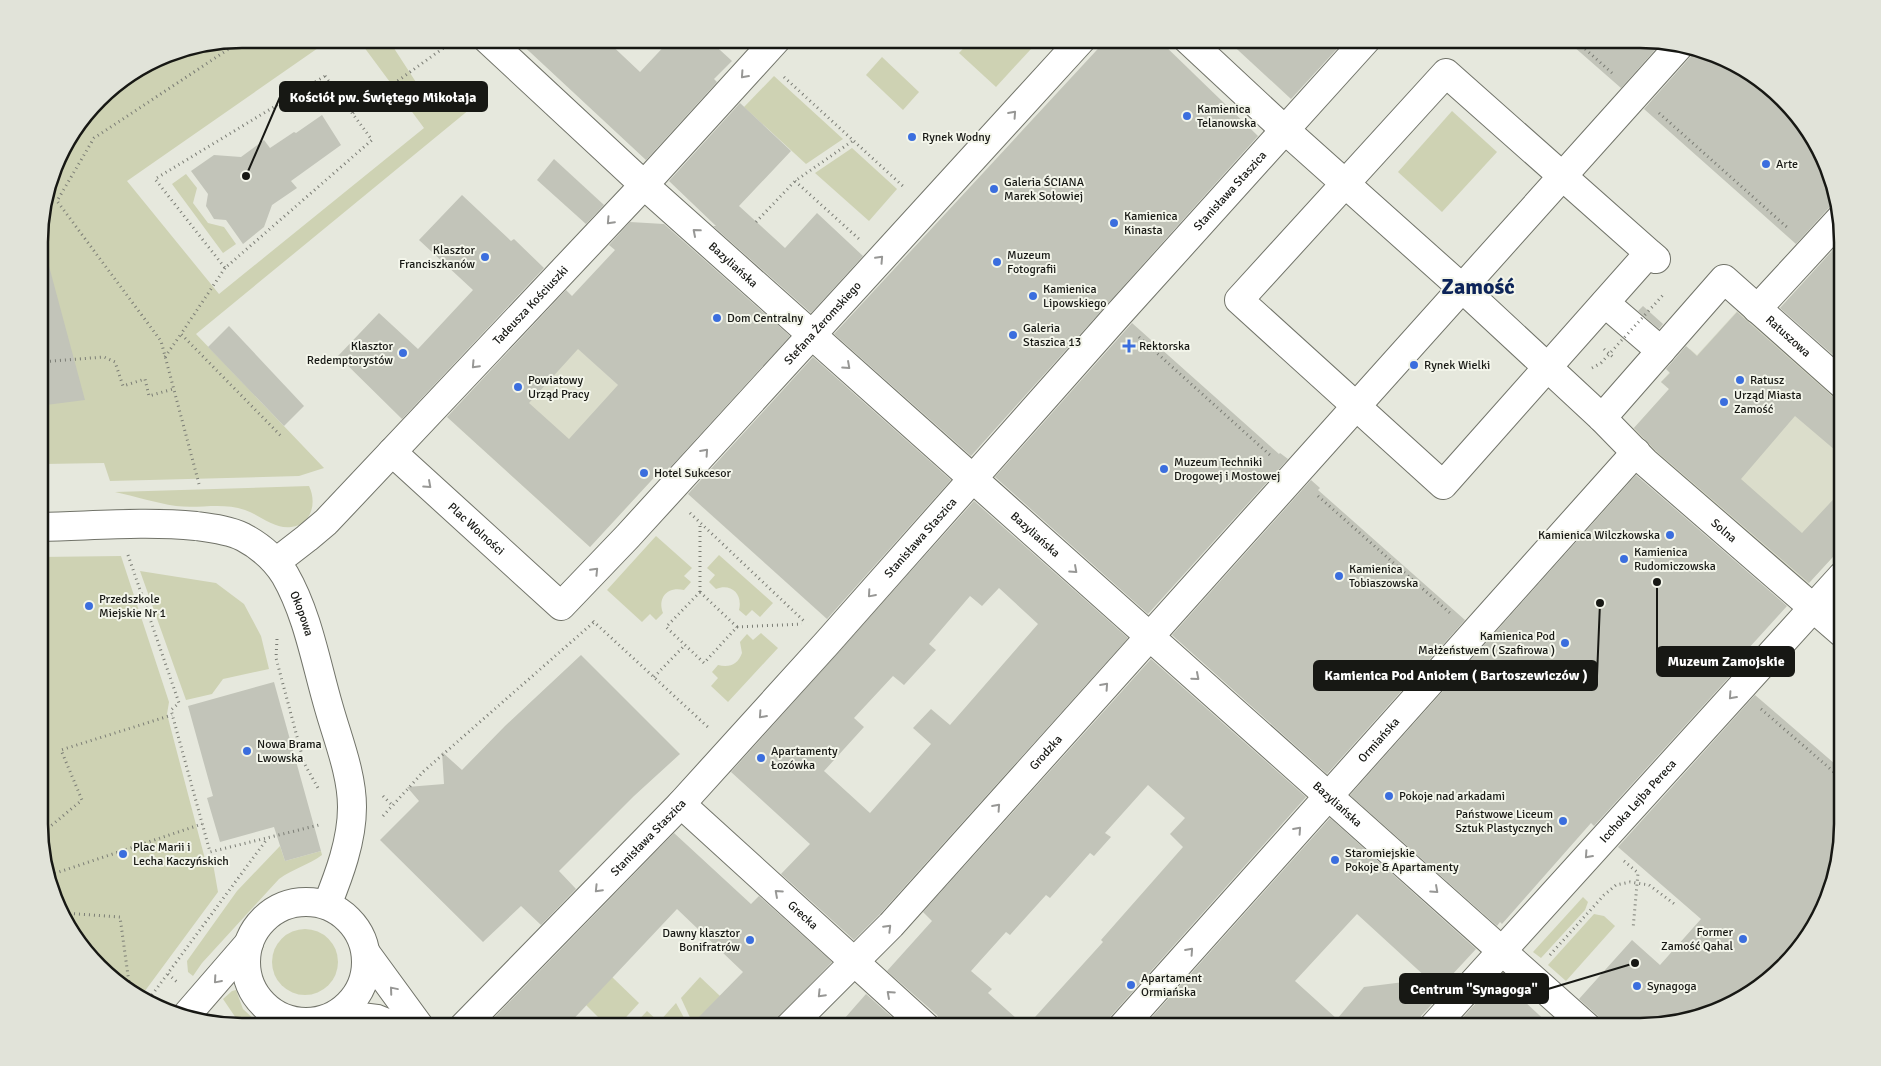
<svg xmlns="http://www.w3.org/2000/svg" width="1881" height="1066" font-family="Signika,sans-serif">
  <rect width="100%" height="100%" fill="#e6e8dd"/>
  <g fill="#dbddcb">
    <polygon points="1738,310 1842,403 1842,547 1807,585 1631,431 1669,389 1661,382 1690,349 1697,355"/>
    <polygon points="550,323 684,445 590,547 457,426"/>
  </g>
  <g fill="#ced2b3">
    <polygon points="242,39 331,39 127,181 219,294 424,128 358,39 388,39 423,93 445,104 470,109 196,334 324,468 299,476 110,481 104,463 44,464 45,481 40,481 40,215 60,152 108,89 164,54"/>
    <polygon points="972,39 1019,39 1031,49 996,87 959,53"/>
    <polygon points="882,57 919,92 903,110 866,75"/>
    <polygon points="774,76 843,139 806,164 744,107"/>
    <polygon points="1452,111 1497,152 1442,212 1398,172"/>
    <polygon points="852,148 897,189 869,221 815,173"/>
    <polygon points="186,174 197,188 193,203 208,223 224,227 236,244 223,253 172,184"/>
    <path d="M309 486C317 502 312 525 291 527 274 529 260 515 245 510 222 502 199 509 176 506 155 503 135 496 115 492Z"/>
    <path d="M656 536 692 568 684 576 691 582 684 590C668 586 657 597 663 613L656 620 650 614 642 622 607 590Z"/>
    <path d="M719 555 773 603 760 617 752 610 746 616 739 610C743 594 731 583 716 589L709 582 715 575 707 568Z"/>
    <polygon points="121,556 169,702 167,714 205,859 212,858 218,892 139,999 73,937 40,851 40,557"/>
    <polygon points="140,571 216,583 244,604 261,636 269,669 223,679 212,694 186,700"/>
    <path d="M761 633 778 648 728 702 711 686 718 678 712 672 718 665C730 668 738 664 742 653L740 642 747 634 753 640Z"/>
    <path d="M280 846 285 861 321 851 322 855C309 865 292 869 279 879L202 963 193 976 188 972 187 961 237 891Z"/>
    <polygon points="1583,897 1588,902 1585,910 1541,958 1533,952"/>
    <polygon points="1594,914 1604,916 1615,926 1566,981 1548,965"/>
    <circle cx="305" cy="962" r="33"/>
    <polygon points="612,977 639,1003 617,1027 608,1027 586,1005"/>
    <polygon points="700,977 720,996 693,1024 681,998"/>
    <polygon points="236,990 243,1009 258,1023 257,1027 242,1027 223,999 232,991"/>
    <polygon points="676,1003 689,1027 632,1027 647,1011 659,1022"/>
  </g>
  <g fill="#c2c4b9" fill-rule="evenodd">
    <polygon points="516,39 605,39 640,72 671,39 708,39 732,61 714,79 717,82 646,160"/>
    <polygon points="1107,39 1158,39 1258,136 971,456 834,334"/>
    <polygon points="1226,39 1346,39 1291,99"/>
    <polygon points="1565,39 1640,39 1662,42 1621,88"/>
    <polygon points="1696,47 1741,66 1808,129 1832,177 1836,200 1796,244 1644,109 1693,54"/>
    <polygon points="740,103 791,151 739,206 785,248 817,213 863,256 811,313 713,226 716,226 669,181"/>
    <polygon points="322,115 341,145 291,181 297,188 272,205 264,227 243,244 226,220 214,219 206,206 208,194 191,171 214,155 241,157 264,140 270,148 294,132 296,133"/>
    <polygon points="554,159 604,205 586,224 537,180"/>
    <polygon points="462,195 511,241 514,239 544,268 402,419 338,356 379,313 418,349 473,290 419,240"/>
    <path d="M630 222 664 224 790 336 665 473 661 470 590 547 447 417 566 290 572 296 615 250 609 245ZM578 349 618 385 569 439 529 403Z"/>
    <polygon points="1842,240 1842,363 1780,308"/>
    <polygon points="49,266 85,400 46,405 40,386 40,267"/>
    <polygon points="1643,306 1663,324 1659,329 1638,311"/>
    <polygon points="1737,312 1832,396 1842,399 1842,456 1795,416 1741,479 1802,533 1842,490 1842,547 1809,583 1656,451 1634,428 1669,389 1661,382 1670,373 1666,369 1686,346 1697,356"/>
    <polygon points="1132,323 1279,454 1280,453 1288,459 1148,614 995,477"/>
    <polygon points="229,326 304,406 284,426 208,347"/>
    <polygon points="813,357 951,480 827,619 688,494"/>
    <polygon points="1636,475 1787,606 1728,671 1732,674 1594,826 1591,823 1502,924 1500,922 1497,926 1350,795"/>
    <polygon points="1311,480 1320,488 1318,490 1465,620 1327,774 1172,635"/>
    <path d="M974 501 1128 638 880 914 854 940 781 874 810 844 731 772ZM999 588 1038 624 950 725 931 709 913 728 931 744 870 813 824 771 864 727 854 718 893 676 904 685 936 650 929 644 970 596 982 606Z"/>
    <polygon points="581,655 680,754 634,796 559,871 576,889 541,925 521,906 483,942 380,840 419,801 407,787 444,784 442,752 462,770 505,726"/>
    <path d="M1151 659 1306 797 1110 1017 1107 1027H941V1022L937 1015 887 971 932 921 923 912ZM1148 785 1185 818 1170 834 1183 847 1101 940 1103 942 1026 1027 988 993 992 989 971 971 1006 932 1010 935 1046 895 1050 898 1090 853 1094 856 1111 837 1105 833Z"/>
    <polygon points="274,682 321,851 285,861 274,827 220,842 207,798 213,796 188,706"/>
    <polygon points="1755,695 1842,770 1842,837 1815,926 1752,993 1704,1017 1652,1027 1602,1027 1602,1022 1598,1016 1579,999 1632,940 1660,965 1701,919 1618,847"/>
    <path d="M1330 818 1476 949 1438 990 1446 989 1421 1016 1418 1027H1143ZM1357 914 1428 979 1364 987 1337 1019 1295 981Z"/>
    <polygon points="674,833 751,904 759,896 832,962 769,1027 689,1027 743,972 677,909 566,1027 485,1027"/>
    <polygon points="1509,987 1552,1027 1454,1027 1490,988"/>
    <polygon points="866,994 903,1027 837,1027"/>
  </g>
  <g fill="none" stroke-linecap="round" stroke-linejoin="round">
    <defs>
      <g id="street">
        <path id="s1" d="M487 39 644 185 1587 1027"/>
        <path id="s2" d="M1187 39 1274 120 1462 288 1602 418 1645 462 1842 633"/>
        <polyline points="1649,253 1446,73 1239,300 1443,485 1649,253 1656,259"/>
        <polyline points="1605,303 1661,351"/>
        <polyline points="1757,309 1840,219"/>
        <path id="s3" d="M1602 418 1724 279 1842 384"/>
        <path id="s4" d="M392 452 561 606 628 536 1082 39"/>
        <path id="s5" d="M40 527C92 526 144 521 196 526 211 528 229 530 243 537 260 546 275 559 285 575 308 615 316 664 329 708 338 740 352 774 352 807 352 841 339 875 327 905"/>
        <path id="s6" d="M276 562 307 538 326 522 644 185 777 39"/>
        <path id="s7" d="M681 804 926 1027"/>
        <circle cx="306" cy="962" r="60"/>
        <polyline points="366,953 420,1027"/>
        <polyline points="337,1014 377,1019 397,1027"/>
        <polyline points="184,1018 249,943"/>
        <path id="s8" d="M463 1027 681 804 827 643 1116 317 1367 39"/>
        <path id="s9" d="M789 1027 891 925 1681 44"/>
        <path id="s10" d="M1122 1027 1636 452"/>
        <path id="s11" d="M1433 1027 1842 576"/>
      </g>
    </defs>
    <use href="#street" stroke="#717369" stroke-width="30"/>
    <g stroke="#7b7d75" stroke-width="3" stroke-dasharray="1 4" stroke-linecap="butt">
      <polyline points="1574,39 1612,73"/>
      <polygon points="325,76 372,140 225,268 155,179"/>
      <polyline points="784,77 905,188"/>
      <polyline points="353,113 456,39"/>
      <polyline points="1659,113 1789,229"/>
      <polyline points="795,181 859,239"/>
      <polyline points="756,222 795,181 854,140"/>
      <polyline points="225,268 181,334 283,438"/>
      <polyline points="1139,337 1271,456"/>
      <polyline points="1604,349 1614,358"/>
      <polyline points="165,357 181,334"/>
      <polyline points="40,362 104,357 115,362 123,386 145,379 149,396 173,389"/>
      <polyline points="1592,368 1601,363"/>
      <polyline points="199,484 161,341 57,201 94,138 244,39"/>
      <polyline points="1318,496 1450,613"/>
      <polyline points="690,513 805,622"/>
      <polyline points="128,555 179,703 171,710 210,852 319,825"/>
      <polygon points="700,592 737,627 704,663 666,627"/>
      <polyline points="700,592 700,523"/>
      <polyline points="593,621 710,729"/>
      <polyline points="737,627 802,624"/>
      <polyline points="277,639 276,658 304,763 318,788"/>
      <polyline points="654,677 685,645"/>
      <polyline points="1761,709 1842,779"/>
      <polyline points="383,796 392,805"/>
      <polyline points="383,816 424,771 594,622"/>
      <polyline points="40,835 82,800 61,750 172,715"/>
      <polyline points="1624,861 1638,873 1633,929"/>
      <polyline points="50,875 202,824"/>
      <polyline points="64,913 120,917 130,990"/>
      <polyline points="1550,955 1604,895 1616,885 1630,882 1649,885 1677,906"/>
      <polyline points="168,974 177,982"/>
      <polyline points="146,1003 267,839"/>
    </g>
    <use href="#street" stroke="#fff" stroke-width="28"/>
    <polyline stroke="#7b7d75" stroke-width="3" stroke-dasharray="1 4" stroke-linecap="butt" points="1601,363 1664,294"/>
  </g>
  <defs><path id="oneway-chevron" d="M-2-3.5L2.5 0L-2 3.5" fill="none" stroke-width="1.6" stroke-linecap="round" stroke-linejoin="round" transform="scale(1.25)"/></defs>
  <g stroke="#979795">
    <use href="#oneway-chevron" transform="translate(744 75) rotate(132)"/>
    <use href="#oneway-chevron" transform="translate(1013 114) rotate(-48)"/>
    <use href="#oneway-chevron" transform="translate(610 221) rotate(133)"/>
    <use href="#oneway-chevron" transform="translate(696 232) rotate(-139)"/>
    <use href="#oneway-chevron" transform="translate(880 259) rotate(-47)"/>
    <use href="#oneway-chevron" transform="translate(475 365) rotate(133)"/>
    <use href="#oneway-chevron" transform="translate(847 366) rotate(42)"/>
    <use href="#oneway-chevron" transform="translate(705 452) rotate(-48)"/>
    <use href="#oneway-chevron" transform="translate(428 485) rotate(42)"/>
    <use href="#oneway-chevron" transform="translate(1074 570) rotate(42)"/>
    <use href="#oneway-chevron" transform="translate(595 571) rotate(-46)"/>
    <use href="#oneway-chevron" transform="translate(871 594) rotate(131)"/>
    <use href="#oneway-chevron" transform="translate(1196 677) rotate(41)"/>
    <use href="#oneway-chevron" transform="translate(1105 686) rotate(-48)"/>
    <use href="#oneway-chevron" transform="translate(1732 696) rotate(132)"/>
    <use href="#oneway-chevron" transform="translate(762 715) rotate(132)"/>
    <use href="#oneway-chevron" transform="translate(997 807) rotate(-48)"/>
    <use href="#oneway-chevron" transform="translate(1298 830) rotate(-48)"/>
    <use href="#oneway-chevron" transform="translate(1588 855) rotate(132)"/>
    <use href="#oneway-chevron" transform="translate(598 889) rotate(134)"/>
    <use href="#oneway-chevron" transform="translate(1435 890) rotate(42)"/>
    <use href="#oneway-chevron" transform="translate(778 893) rotate(-138)"/>
    <use href="#oneway-chevron" transform="translate(888 928) rotate(-45)"/>
    <use href="#oneway-chevron" transform="translate(1190 951) rotate(-48)"/>
    <use href="#oneway-chevron" transform="translate(217 980) rotate(131)"/>
    <use href="#oneway-chevron" transform="translate(393 990) rotate(-130)"/>
    <use href="#oneway-chevron" transform="translate(821 994) rotate(134)"/>
    <use href="#oneway-chevron" transform="translate(890 994) rotate(-138)"/>
  </g>
  <g fill="#3b6ede" stroke="#f3f5ea" stroke-width="2">
    <circle cx="1187" cy="116" r="5"/>
    <circle cx="912" cy="137" r="5"/>
    <circle cx="1766" cy="164" r="5"/>
    <circle cx="994" cy="189" r="5"/>
    <circle cx="1114" cy="223" r="5"/>
    <circle cx="485" cy="257" r="5"/>
    <circle cx="997" cy="262" r="5"/>
    <circle cx="1033" cy="296" r="5"/>
    <circle cx="717" cy="318" r="5"/>
    <circle cx="1013" cy="335" r="5"/>
    <path d="M1126.5 338.5h5v5h5v5h-5v5h-5v-5h-5v-5h5z"/>
    <circle cx="403" cy="353" r="5"/>
    <circle cx="1414" cy="365" r="5"/>
    <circle cx="1740" cy="380" r="5"/>
    <circle cx="518" cy="387" r="5"/>
    <circle cx="1724" cy="402" r="5"/>
    <circle cx="1164" cy="469" r="5"/>
    <circle cx="644" cy="473" r="5"/>
    <circle cx="1670" cy="535" r="5"/>
    <circle cx="1624" cy="559" r="5"/>
    <circle cx="1339" cy="576" r="5"/>
    <circle cx="89" cy="606" r="5"/>
    <circle cx="1565" cy="643" r="5"/>
    <circle cx="247" cy="751" r="5"/>
    <circle cx="761" cy="758" r="5"/>
    <circle cx="1389" cy="796" r="5"/>
    <circle cx="1563" cy="821" r="5"/>
    <circle cx="123" cy="854" r="5"/>
    <circle cx="1335" cy="860" r="5"/>
    <circle cx="1743" cy="939" r="5"/>
    <circle cx="750" cy="940" r="5"/>
    <circle cx="1131" cy="985" r="5"/>
    <circle cx="1637" cy="986" r="5"/>
  </g>
  <g text-anchor="middle" stroke-width="4" stroke-linejoin="round" paint-order="stroke">
    <g font-size="12" fill="#171814" stroke="#f3f5ea" text-anchor="start">
      <text x="1197" y="113">Kamienica<tspan x="1197" dy="14">Telanowska</tspan></text>
      <text x="922" y="141">Rynek Wodny</text>
      <text x="1776" y="168">Arte</text>
      <text x="1004" y="186">Galeria ŚCIANA<tspan x="1004" dy="14">Marek Sołowiej</tspan></text>
      <text x="1124" y="220">Kamienica<tspan x="1124" dy="14">Kinasta</tspan></text>
      <text x="475" y="254" text-anchor="end">Klasztor<tspan x="475" dy="14">Franciszkanów</tspan></text>
      <text x="1007" y="259">Muzeum<tspan x="1007" dy="14">Fotografii</tspan></text>
      <text x="1043" y="293">Kamienica<tspan x="1043" dy="14">Lipowskiego</tspan></text>
      <text x="727" y="322">Dom Centralny</text>
      <text x="1023" y="332">Galeria<tspan x="1023" dy="14">Staszica 13</tspan></text>
      <text x="393" y="350" text-anchor="end">Klasztor<tspan x="393" dy="14">Redemptorystów</tspan></text>
      <text x="1139" y="350">Rektorska</text>
      <text x="1424" y="369">Rynek Wielki</text>
      <text x="528" y="384">Powiatowy<tspan x="528" dy="14">Urząd Pracy</tspan></text>
      <text x="1750" y="384">Ratusz</text>
      <text x="1734" y="399">Urząd Miasta<tspan x="1734" dy="14">Zamość</tspan></text>
      <text x="1174" y="466">Muzeum Techniki<tspan x="1174" dy="14">Drogowej i Mostowej</tspan></text>
      <text x="654" y="477">Hotel Sukcesor</text>
      <text x="1660" y="539" text-anchor="end">Kamienica Wilczkowska</text>
      <text x="1634" y="556">Kamienica<tspan x="1634" dy="14">Rudomiczowska</tspan></text>
      <text x="1349" y="573">Kamienica<tspan x="1349" dy="14">Tobiaszowska</tspan></text>
      <text x="99" y="603">Przedszkole<tspan x="99" dy="14">Miejskie Nr 1</tspan></text>
      <text x="1555" y="640" text-anchor="end">Kamienica Pod<tspan x="1555" dy="14">Małżeństwem ( Szafirowa )</tspan></text>
      <text x="257" y="748">Nowa Brama<tspan x="257" dy="14">Lwowska</tspan></text>
      <text x="771" y="755">Apartamenty<tspan x="771" dy="14">Łozówka</tspan></text>
      <text x="1399" y="800">Pokoje nad arkadami</text>
      <text x="1553" y="818" text-anchor="end">Państwowe Liceum<tspan x="1553" dy="14">Sztuk Plastycznych</tspan></text>
      <text x="133" y="851">Plac Marii i<tspan x="133" dy="14">Lecha Kaczyńskich</tspan></text>
      <text x="1345" y="857">Staromiejskie<tspan x="1345" dy="14">Pokoje &amp; Apartamenty</tspan></text>
      <text x="1733" y="936" text-anchor="end">Former<tspan x="1733" dy="14">Zamość Qahal</tspan></text>
      <text x="740" y="937" text-anchor="end">Dawny klasztor<tspan x="740" dy="14">Bonifratrów</tspan></text>
      <text x="1141" y="982">Apartament<tspan x="1141" dy="14">Ormiańska</tspan></text>
      <text x="1647" y="990">Synagoga</text>
    </g>
    <g font-size="12" fill="#171814" stroke="#f3f5ea">
      <text dy="4" stroke="none"><textPath href="#s8" startOffset="1135">Stanisława Staszica</textPath></text>
      <text dy="4" stroke="none"><textPath href="#s1" startOffset="334">Bazyliańska</textPath></text>
      <text dy="4" stroke="none"><textPath href="#s6" startOffset="362">Tadeusza Kościuszki</textPath></text>
      <text dy="4" stroke="none"><textPath href="#s4" startOffset="614">Stefana Żeromskiego</textPath></text>
      <text dy="4" stroke="none"><textPath href="#s3" startOffset="271">Ratuszowa</textPath></text>
      <text dy="4" stroke="none"><textPath href="#s4" startOffset="114">Plac Wolności</textPath></text>
      <text dy="4" stroke="none"><textPath href="#s2" startOffset="728">Solna</textPath></text>
      <text dy="4" stroke="none"><textPath href="#s1" startOffset="739">Bazyliańska</textPath></text>
      <text dy="4" stroke="none"><textPath href="#s8" startOffset="670">Stanisława Staszica</textPath></text>
      <text dy="4" stroke="none"><textPath href="#s5" startOffset="304">Okopowa</textPath></text>
      <text dy="4" stroke="none"><textPath href="#s10" startOffset="385">Ormiańska</textPath></text>
      <text dy="4" stroke="none"><textPath href="#s9" startOffset="376">Grodzka</textPath></text>
      <text dy="4" stroke="none"><textPath href="#s11" startOffset="305">Icchoka Lejba Pereca</textPath></text>
      <text dy="4" stroke="none"><textPath href="#s1" startOffset="1144">Bazyliańska</textPath></text>
      <text dy="4" stroke="none"><textPath href="#s8" startOffset="265">Stanisława Staszica</textPath></text>
      <text dy="4" stroke="none"><textPath href="#s7" startOffset="165">Grecka</textPath></text>
    </g>
    <g font-size="22" font-weight="bold" fill="#0d2459" stroke="#f3f5ea">
      <text x="1478" y="294">Zamość</text>
    </g>
  </g>
  <path d="M0 0H1881V1066H0ZM242 48H1640A194 194 0 0 1 1834 242V824A194 194 0 0 1 1640 1018H242A194 194 0 0 1 48 824V242A194 194 0 0 1 242 48Z" fill="#e1e3d9" fill-rule="evenodd"/>
  <path fill="none" stroke="#171814" stroke-width="2.5" d="M242 48H1640A194 194 0 0 1 1834 242V824A194 194 0 0 1 1640 1018H242A194 194 0 0 1 48 824V242A194 194 0 0 1 242 48Z"/>
  <path fill="none" stroke="#171814" stroke-width="2" d="M246 176L280 97M1657 582L1657 661M1600 603L1597 676M1635 963L1548 989"/>
  <g fill="#171814" stroke="#f3f5ea" stroke-width="2">
    <circle cx="246" cy="176" r="5"/>
    <circle cx="1657" cy="582" r="5"/>
    <circle cx="1600" cy="603" r="5"/>
    <circle cx="1635" cy="963" r="5"/>
  </g>
  <g fill="#171814" stroke="#171814" stroke-width="2">
    <rect x="280" y="82" width="207" height="29" rx="5"/>
    <rect x="1657" y="647" width="137" height="29" rx="5"/>
    <rect x="1314" y="661" width="283" height="29" rx="5"/>
    <rect x="1400" y="974" width="148" height="29" rx="5"/>
  </g>
  <g font-size="14" text-anchor="middle" font-weight="bold" fill="#fff">
    <text x="383" y="102">Kościół pw. Świętego Mikołaja</text>
    <text x="1726" y="666">Muzeum Zamojskie</text>
    <text x="1456" y="680">Kamienica Pod Aniołem ( Bartoszewiczów )</text>
    <text x="1474" y="994">Centrum "Synagoga"</text>
  </g>
</svg>
